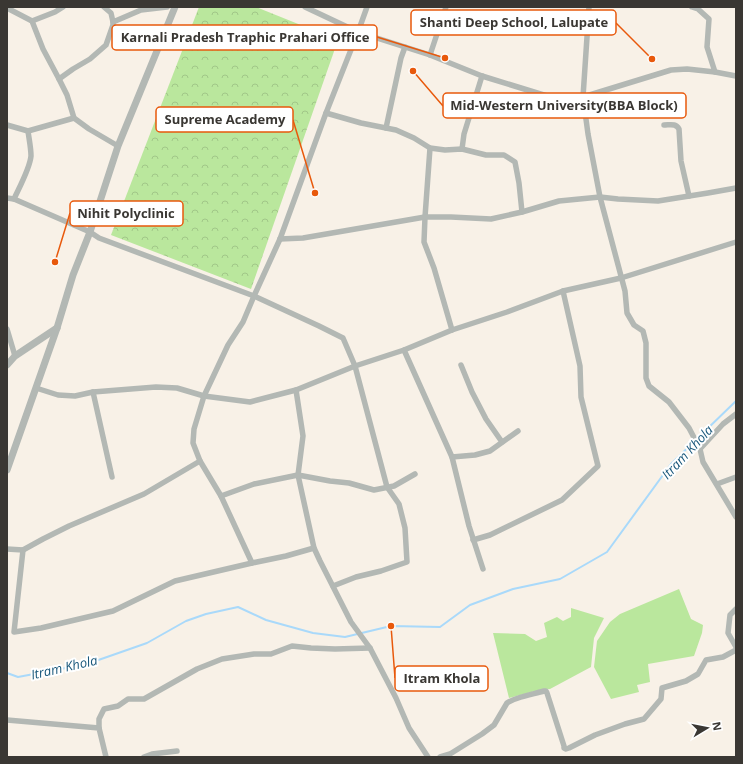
<svg xmlns="http://www.w3.org/2000/svg" width="743" height="764" font-family="'Open Sans',sans-serif">
  <defs>
    <pattern id="park-crowns" width="20" height="18" patternUnits="userSpaceOnUse"><rect width="20" height="18" fill="#bae79d"/><path d="M2 6a3 3 0 1 1 6 0M12 15a3 3 0 1 1 6 0" fill="none" stroke="#a1c788"/></pattern>
  </defs>
  <rect width="100%" height="100%" fill="#f8f1e7"/>
  <g fill="#bae79d">
    <polygon points="679,589 691,619 703,625 702,633 694,656 648,664 650,682 637,685 639,692 611,699 594,667 597,641 610,622 620,614"/>
    <polygon points="571,608 604,618 594,638 591,667 550,689 543,689 509,698 493,633 525,634 536,641 547,637 544,623 557,617 563,621 571,617"/>
  </g>
  <polygon fill="url(#park-crowns)" points="199,7 256,7 338,40 251,289 111,235"/>
  <g fill="none" stroke-linecap="round" stroke-linejoin="round">
    <polyline stroke="#a9d9fa" stroke-width="2" points="7,673 18,677 87,664 147,643 186,621 206,614 238,607 266,620 313,633 345,637 391,626 440,627 470,605 513,589 560,579 607,552 671,464 736,401"/>
    <g stroke="#b3b8b4" stroke-width="5.5">
      <polyline points="104,7 111,13 113,22 141,10 167,7"/>
      <polyline points="305,7 358,32 430,55 482,76 547,96 583,97 671,70 687,69 715,72 736,76"/>
      <polyline points="589,7 583,97 588,134 600,197 625,291 627,313 634,325 643,331 646,343 646,378 649,386 669,402 689,428 700,449 703,462 736,517"/>
      <polyline points="692,7 698,9 709,19 707,47 715,72"/>
      <polyline points="7,8 32,21 43,49 59,79 67,95 74,118 89,129 118,146"/>
      <polyline points="32,21 55,12 63,7"/>
      <polyline points="430,55 446,7"/>
      <polyline points="59,79 73,69 90,59 106,45 113,25 113,22"/>
      <polyline points="326,113 361,123 396,130 414,138 430,148 445,150 462,149 486,155 504,155 515,162 519,183 522,212"/>
      <polyline points="7,125 28,131 74,118"/>
      <path d="M664 125C670 125 676 123 679 129L681 161 689 196"/>
      <polyline points="386,128 401,58 405,47"/>
      <polyline points="430,148 425,217 424,242 434,268 452,330"/>
      <polyline points="462,149 464,134 482,76"/>
      <polyline points="7,198 14,199 90,232 99,238 254,296 319,326 343,338 355,366 387,487 399,504 405,528 407,562 381,571 356,577 333,586"/>
      <path d="M14 199C19 188 30 168 31 156 31 148 29 139 28 131"/>
      <polyline points="280,239 303,238 425,217 451,217 491,219 522,212 559,201 600,197 618,199 658,201 708,193 736,188"/>
      <polyline points="7,329 15,356"/>
      <polyline points="404,350 452,457 469,526 483,569"/>
      <polyline points="461,365 472,392 486,419 502,442"/>
      <polyline points="36,388 58,395 75,396 93,392 156,387 177,388 204,396 250,402 296,390 355,366 404,350 452,330 507,312 563,291 621,278 736,242"/>
      <polyline points="296,390 303,436 298,475 314,548 320,561 351,622 370,648 396,698 409,728 428,757"/>
      <polyline points="93,392 112,477"/>
      <polyline points="700,449 723,424 736,414"/>
      <polyline points="452,457 475,455 490,451 518,431"/>
      <polyline points="717,484 736,477"/>
      <polyline points="221,496 254,484 298,475 330,481 349,483 374,490 394,486 415,474"/>
      <polyline points="473,540 490,535 562,500 598,466 581,397 580,366 563,291"/>
      <polyline points="7,549 23,550 43,539 69,526 144,494 200,461"/>
      <polyline points="23,550 14,632 41,628 113,611 175,581 252,563 286,556 314,548"/>
      <polyline points="252,563 221,496 200,461 193,443 194,429 204,396 228,345 243,322 254,296 280,239 326,113 358,32 367,7"/>
      <polyline points="736,609 730,615 728,633 736,647"/>
      <polyline points="7,720 99,728 106,757"/>
      <polyline points="99,728 99,719 104,709 118,706 128,699 144,699 197,669 222,659 254,654 271,654 292,646 311,648 335,649 370,648"/>
      <polyline points="144,757 152,754 177,751"/>
      <path d="M440 757 450 754 482 734 494 725 507 703C515 697 534 694 544 691H546L547 693 564 746V748L566 749 569 748 595 735 625 724 644 719 661 699 662 688 686 681 698 674 706 660 723 657 736 650"/>
    </g>
    <g stroke="#b3b8b4" stroke-width="7">
      <polyline points="7,365 15,356 57,328"/>
      <polyline points="7,470 57,328 73,275 90,232 118,146 175,7"/>
    </g>
  </g>
  <g text-anchor="middle" stroke-width="4" stroke-linejoin="round" paint-order="stroke">
    <g font-size="13" font-style="italic" fill="#18577b" stroke="#fff">
      <text transform="translate(687 452) rotate(-47)" y="5">Itram Khola</text>
      <text transform="translate(64 667) rotate(-13)" y="5">Itram Khola</text>
    </g>
  </g>
  <path fill="none" stroke="#e8590c" stroke-width="1.5" d="M652 59L616 23M445 58L377 37M413 71L443 106M315 193L293 120M55 262L70 213M391 626L395 678"/>
  <g fill="#e8590c" stroke="#fff" stroke-width="1.5">
    <circle cx="652" cy="59" r="4"/>
    <circle cx="445" cy="58" r="4"/>
    <circle cx="413" cy="71" r="4"/>
    <circle cx="315" cy="193" r="4"/>
    <circle cx="55" cy="262" r="4"/>
    <circle cx="391" cy="626" r="4"/>
  </g>
  <g fill="#fff" stroke="#e8590c" stroke-width="1.5">
    <rect x="411" y="10" width="205" height="25" rx="4"/>
    <rect x="112" y="25" width="265" height="25" rx="4"/>
    <rect x="443" y="93" width="243" height="25" rx="4"/>
    <rect x="156" y="107" width="137" height="25" rx="4"/>
    <rect x="70" y="201" width="113" height="25" rx="4"/>
    <rect x="395" y="666" width="93" height="25" rx="4"/>
  </g>
  <g font-size="13" text-anchor="middle" font-weight="bold" fill="#3a3733">
    <text x="514" y="27">Shanti Deep School, Lalupate</text>
    <text x="245" y="42">Karnali Pradesh Traphic Prahari Office</text>
    <text x="564" y="110">Mid-Western University(BBA Block)</text>
    <text x="225" y="124">Supreme Academy</text>
    <text x="126" y="218">Nihit Polyclinic</text>
    <text x="442" y="683">Itram Khola</text>
  </g>
  <rect width="743" height="764" fill="none" stroke="#3a3733" stroke-width="16"/>
  <g transform="translate(707 728) rotate(80)" stroke="#ffffff" stroke-width="3" paint-order="stroke">
  <path d="M0-3L7 15L0 10L-7 15Z" fill="#3a3733"/>
  <text y="-6" font-size="11" font-weight="bold" text-anchor="middle" fill="#3a3733">N</text>
  </g>
</svg>
